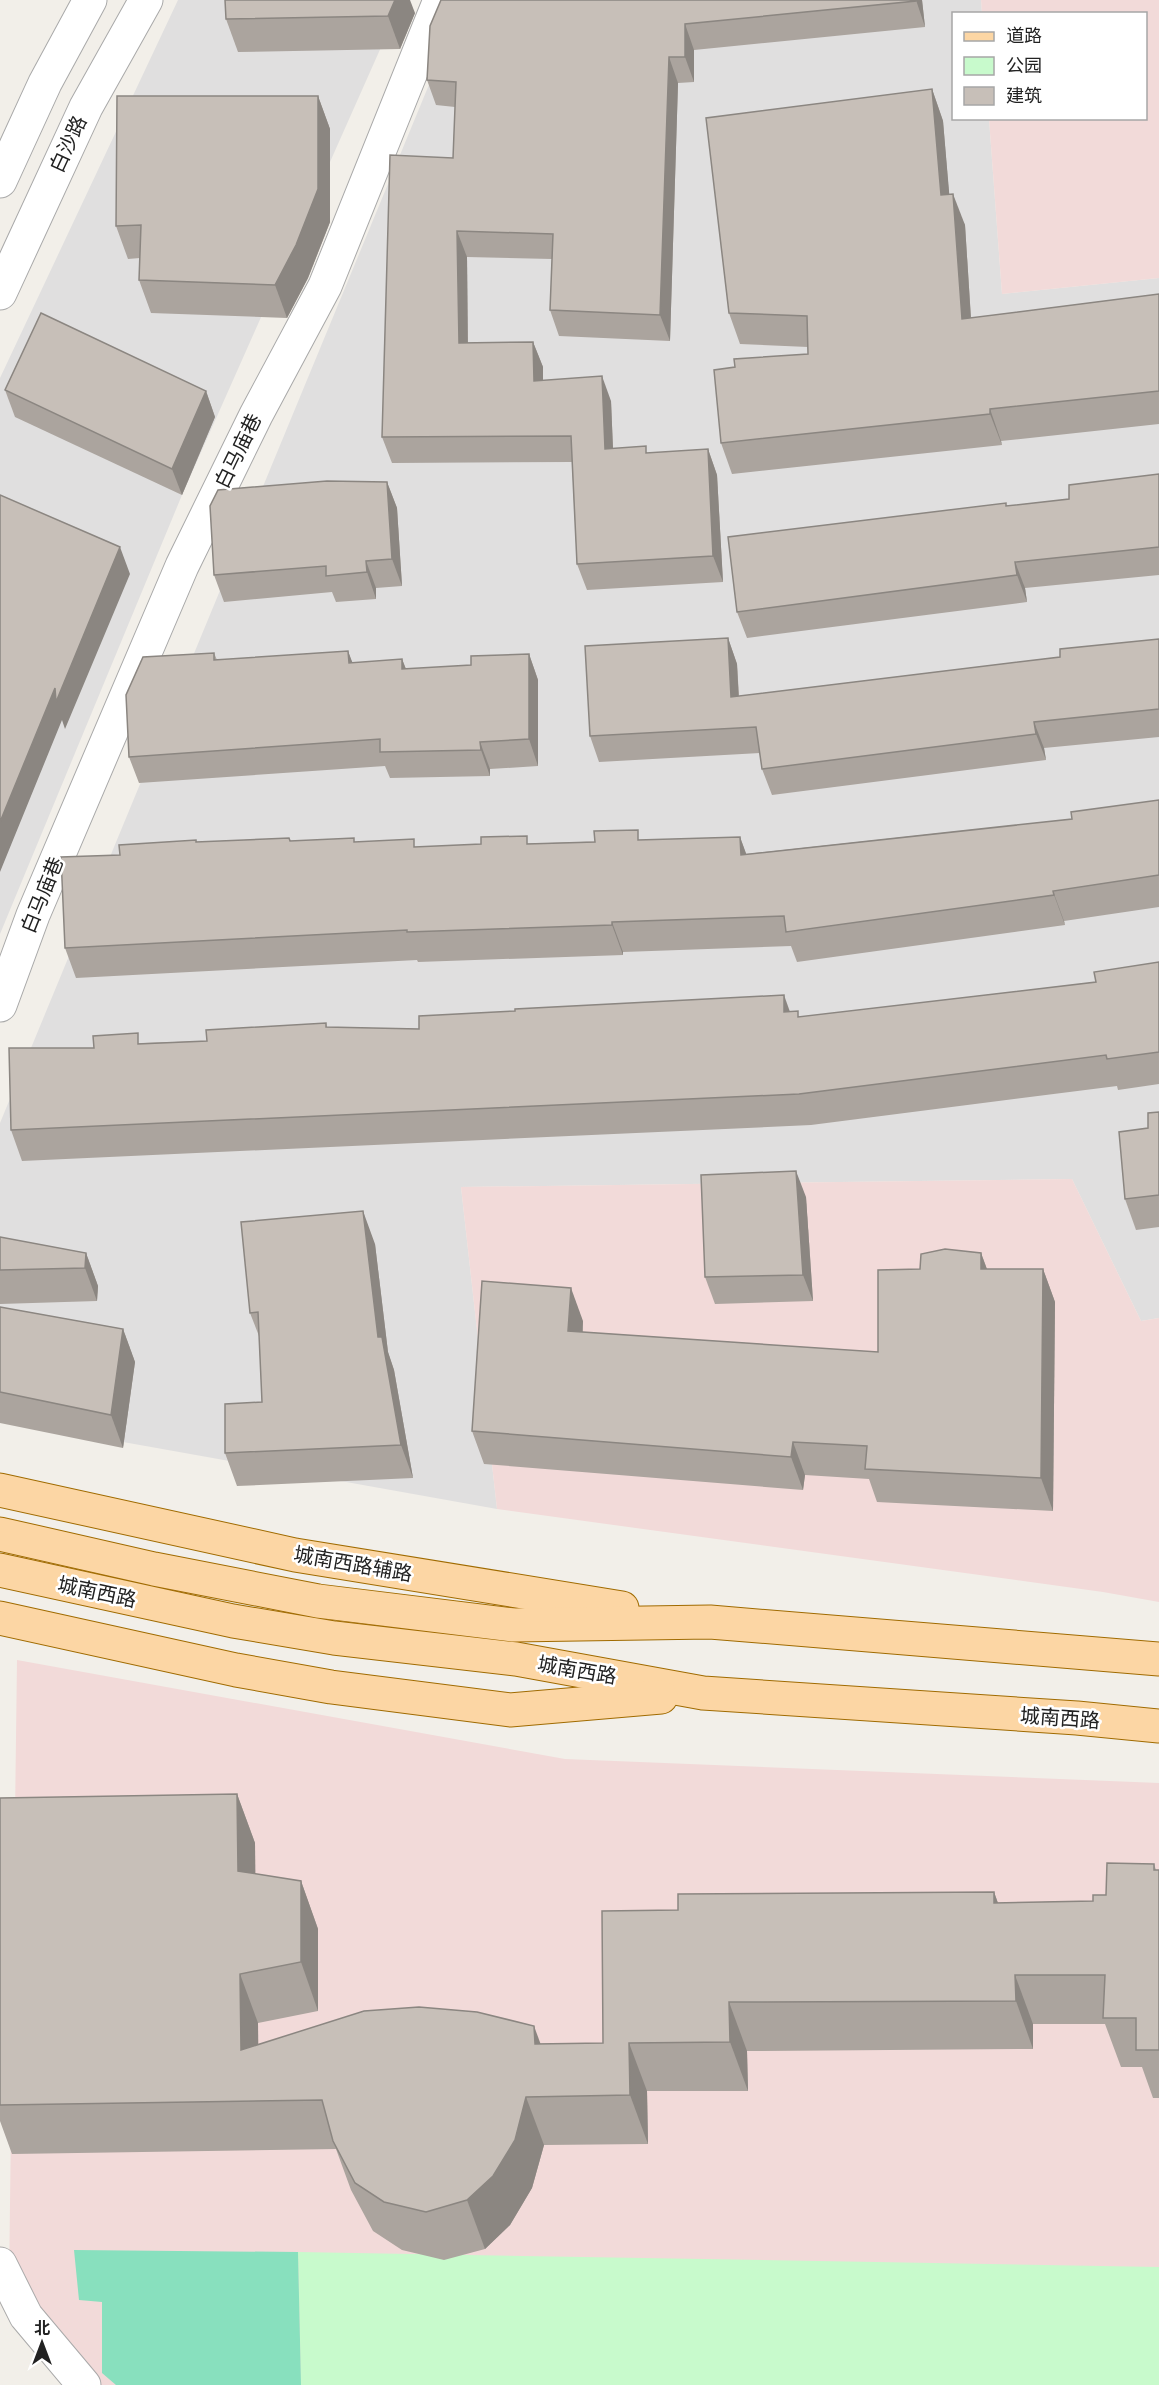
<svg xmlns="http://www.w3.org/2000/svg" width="1159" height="2385" font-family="Inter,'Noto Sans SC',sans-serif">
  <rect width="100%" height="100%" fill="#f2efe9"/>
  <g fill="#e0dfdf">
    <polygon points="178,0 402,0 182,495 0,934 0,378"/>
    <polygon points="464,0 981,0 982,13 954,14 954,118 989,119 1002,294 1159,278 1159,1318 1141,1321 1072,1179 461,1187 497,1509 0,1420 0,1123"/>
  </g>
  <g fill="#f2dad9">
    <polygon points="981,0 1159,0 1159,278 1002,294 989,119 1146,118 1146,14 982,13"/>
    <polygon points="1072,1179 1141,1321 1159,1318 1159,1602 1103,1592 497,1509 461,1187"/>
    <polygon points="17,1660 565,1759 1159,1783 1159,2385 81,2385 9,2282"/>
  </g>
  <polygon fill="#c8facc" points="298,2252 1159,2267 1159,2385 301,2385"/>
  <polygon fill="#88e0be" points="74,2250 298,2252 301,2385 116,2385 102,2373 102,2302 79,2300"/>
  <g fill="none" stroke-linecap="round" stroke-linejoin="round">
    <defs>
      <g id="minor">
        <polyline points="0,181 45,83 90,0"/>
        <polyline points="0,293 86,107 146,0"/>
        <polyline points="0,1005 33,915 182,566 256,415 325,286 440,0"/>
        <polyline points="0,2264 26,2316 84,2385"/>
      </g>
      <g id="major">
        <polyline points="0,1490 295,1555 622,1608"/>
        <polyline points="0,1534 154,1569 318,1601 514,1625 710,1622 1159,1659"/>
        <polyline points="0,1570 233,1621 334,1638 516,1659 703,1693 1077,1718 1159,1726"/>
        <polyline points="0,1618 236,1670 331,1687 510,1710 661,1697"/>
      </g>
    </defs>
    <use href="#minor" stroke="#a9a9a9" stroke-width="35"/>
    <use href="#major" stroke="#a06b00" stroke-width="35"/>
    <use href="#minor" stroke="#fff" stroke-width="33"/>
    <use href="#major" stroke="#fcd6a4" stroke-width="33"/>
  </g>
  <g fill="#aba49e">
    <polygon points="441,0 922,0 925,27 694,50 694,82 678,83 670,341 559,336 550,310 552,259 467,257 468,343 533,342 543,367 543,380 611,401 613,448 648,453 708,449 717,475 723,582 587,590 577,564 572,462 392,463 382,437 453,158 455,107 436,105 427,80"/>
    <polygon points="415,13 400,49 238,52 226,19"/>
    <polygon points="932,89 943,121 949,194 965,225 971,318 1159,294 1159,424 1001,441 1002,445 732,474 721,443 808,354 808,347 740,344 729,313"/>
    <polygon points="318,96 330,129 330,222 308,278 287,318 151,313 139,280 140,258 128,259 116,226"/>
    <polygon points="5,390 206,391 215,417 182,495 15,417"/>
    <polygon points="1159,474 1159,575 1025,588 1027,602 747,638 737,612 1007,506 1069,499"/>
    <polygon points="387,482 397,508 402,586 376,588 376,599 336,602 332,592 224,602 214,575"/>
    <polygon points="728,638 737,664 739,696 1060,657 1159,639 1159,737 1044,748 1046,760 772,795 762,769 760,753 599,762 590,736"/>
    <polygon points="348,651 352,663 402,659 406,669 471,665 529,654 538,680 538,766 490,769 490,776 390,778 385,766 139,783 129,757 214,653 217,660"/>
    <polygon points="1159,800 1159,907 1064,921 1065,925 797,962 791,946 623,952 623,955 418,962 417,960 76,978 65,948 120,855 196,840 197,842 289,838 291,841 355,842 417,847 740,837 746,854 1072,819"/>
    <polygon points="1159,962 1159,1084 1118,1090 1117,1086 811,1125 22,1161 11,1130 94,1048 141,1043 207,1041 326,1023 327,1027 419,1029 789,1011 800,1017 1096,982"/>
    <polygon points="1159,1112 1159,1227 1136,1230 1125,1199 1148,1128"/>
    <polygon points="806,1197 813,1301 715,1304 705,1277"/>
    <polygon points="0,1237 86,1253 98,1286 97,1301 0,1304"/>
    <polygon points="375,1244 388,1352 394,1370 413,1478 237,1486 225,1453 262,1402 259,1336 250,1313"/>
    <polygon points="981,1253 987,1269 1043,1269 1055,1302 1053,1511 877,1502 869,1479 805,1475 803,1490 484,1464 472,1431 583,1321 583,1332 878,1352 920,1269"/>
    <polygon points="0,1307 123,1329 135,1362 123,1448 0,1423"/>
    <polygon points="237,1794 255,1843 255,1874 301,1881 318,1929 318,2011 258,2023 258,2045 541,2044 603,2043 678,1910 994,1892 998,1903 1093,1901 1106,1895 1154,1864 1156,1870 1159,1870 1159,2098 1153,2098 1142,2067 1121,2067 1105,2024 1033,2024 1033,2049 747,2051 748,2091 647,2091 648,2144 544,2145 532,2188 510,2225 485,2249 444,2260 402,2250 373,2231 351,2190 336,2149 12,2154 0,2121 0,1798"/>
  </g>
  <g fill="#8b8681">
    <polygon points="395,0 410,0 415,13 400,49 388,16"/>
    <polygon points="916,0 922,0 925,27"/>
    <polygon points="685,24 694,50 694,82 685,57"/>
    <polygon points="669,57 678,83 670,341 660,315"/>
    <polygon points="932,89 943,121 952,226 941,195"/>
    <polygon points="318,96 330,129 330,222 308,278 287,318 275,285"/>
    <polygon points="953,194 965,225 973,351 962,319"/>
    <polygon points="457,231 467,257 468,369 459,343"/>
    <polygon points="533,342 543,367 543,407 534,381"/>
    <polygon points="602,376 611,401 614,474 605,449"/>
    <polygon points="206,391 215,417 182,495 172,469"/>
    <polygon points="990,409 1001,441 1002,445 990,414"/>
    <polygon points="708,449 717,475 723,582 713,556"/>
    <polygon points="387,482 397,508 402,586 392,559"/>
    <polygon points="120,547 130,574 65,729 62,720 0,872 0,822 55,688"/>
    <polygon points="366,561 376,588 376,599 367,572"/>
    <polygon points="1015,562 1025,588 1027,602 1017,575"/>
    <polygon points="728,638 737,664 740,723 731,697"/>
    <polygon points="348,651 358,677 349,663"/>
    <polygon points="529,654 538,680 538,766 529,739"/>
    <polygon points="402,659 412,685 402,669"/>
    <polygon points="1034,722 1044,748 1046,760 1036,734"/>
    <polygon points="480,742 490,769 490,776 481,750"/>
    <polygon points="740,837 751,867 741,855"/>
    <polygon points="1053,891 1064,921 1065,925 1054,895"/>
    <polygon points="612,922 623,952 623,955 612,925"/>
    <polygon points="784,995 795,1026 784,1012"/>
    <polygon points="796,1171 806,1197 813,1301 803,1275"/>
    <polygon points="363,1211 375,1244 388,1352 394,1370 413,1478 401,1445 378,1337"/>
    <polygon points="86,1253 98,1286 97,1301 85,1268"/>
    <polygon points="981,1253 993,1286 981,1269"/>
    <polygon points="1043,1269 1055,1302 1053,1511 1041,1478"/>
    <polygon points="571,1288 583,1321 580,1364 568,1331"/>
    <polygon points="123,1329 135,1362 123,1448 111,1415"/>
    <polygon points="793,1442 805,1475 803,1490 791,1457"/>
    <polygon points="237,1794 255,1843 256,1920 238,1871"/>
    <polygon points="301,1881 318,1929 318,2011 301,1962"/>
    <polygon points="994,1892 1011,1940 994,1903"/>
    <polygon points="240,1974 258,2023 259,2099 241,2050"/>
    <polygon points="1015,1975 1033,2024 1033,2049 1016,2001"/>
    <polygon points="729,2002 747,2051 748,2091 730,2042"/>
    <polygon points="534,2026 552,2075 535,2044"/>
    <polygon points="629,2043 647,2091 648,2144 630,2095"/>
    <polygon points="526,2097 544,2145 532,2188 510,2225 485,2249 467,2200"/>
  </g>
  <g fill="#c7bfb8" stroke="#8b8681" stroke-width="1.5">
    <polygon points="225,0 395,0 388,16 226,19"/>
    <polygon points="441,0 916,0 916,1 685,24 685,57 669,57 660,315 550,310 553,234 457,231 459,343 533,342 534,381 602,376 605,449 646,446 646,453 708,449 713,556 577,564 571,436 382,437 390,155 453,158 456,82 427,80 430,26"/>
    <polygon points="932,89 941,195 953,194 962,319 1159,294 1159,391 990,409 990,414 721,443 714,370 735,367 734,359 808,354 807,316 729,313 706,118"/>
    <polygon points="117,96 318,96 318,189 296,245 275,285 139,280 141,225 116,226"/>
    <polygon points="41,313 206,391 172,469 5,390"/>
    <polygon points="1159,474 1159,547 1015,562 1017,575 737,612 728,537 1006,503 1006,506 1069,499 1069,485"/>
    <polygon points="327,481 387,482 392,559 366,561 367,572 326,576 326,566 214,575 210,506 218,490"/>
    <polygon points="0,495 120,547 56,702 55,688 0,822"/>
    <polygon points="728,638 731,697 1060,657 1060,649 1159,639 1159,709 1034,722 1036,734 762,769 756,727 590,736 585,646"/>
    <polygon points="348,651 349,663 402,659 402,669 471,665 471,656 529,654 529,739 480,742 481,750 380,752 380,739 129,757 126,695 143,657 214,653 214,660"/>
    <polygon points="1159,800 1159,875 1053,891 1054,895 786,932 784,916 612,922 612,925 407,932 407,930 65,948 61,857 120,855 119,845 196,840 196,842 289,838 290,841 354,838 354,842 414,839 414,847 481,844 481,837 527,836 527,844 595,842 594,831 638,830 638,840 740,837 741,855 1072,819 1071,812"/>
    <polygon points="1159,962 1159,1052 1107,1059 1106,1055 799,1094 11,1130 9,1048 94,1048 93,1036 138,1033 138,1044 207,1041 206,1030 326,1023 326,1027 419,1029 419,1016 515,1011 515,1009 784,995 784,1012 798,1011 798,1017 1096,982 1094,972"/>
    <polygon points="1159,1112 1159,1195 1125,1199 1119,1132 1148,1128 1148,1113"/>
    <polygon points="796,1171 803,1275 705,1277 701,1175"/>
    <polygon points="363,1211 378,1337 382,1337 401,1445 225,1453 225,1404 262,1402 258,1312 250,1313 241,1222"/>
    <polygon points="0,1237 86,1253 85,1268 0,1270"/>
    <polygon points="945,1249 981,1253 981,1269 1043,1269 1041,1478 865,1469 867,1446 793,1442 791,1457 472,1431 482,1281 571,1288 568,1331 878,1352 878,1270 920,1269 921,1254"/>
    <polygon points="0,1307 123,1329 111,1415 0,1392"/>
    <polygon points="237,1794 238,1871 301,1881 301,1962 240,1974 241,2050 364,2011 419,2007 477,2012 534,2026 535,2044 603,2043 602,1911 678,1910 678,1894 994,1892 994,1903 1093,1901 1093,1895 1106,1895 1107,1863 1154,1864 1154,1870 1159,1870 1159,2050 1136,2050 1136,2018 1103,2018 1105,1975 1015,1975 1016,2001 729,2002 730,2042 629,2043 630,2095 526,2097 515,2140 493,2176 467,2200 426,2212 384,2202 355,2183 333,2141 322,2100 0,2105 0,1798"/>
  </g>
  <g text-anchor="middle" stroke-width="5" stroke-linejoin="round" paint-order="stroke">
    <g font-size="20" fill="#222" stroke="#fff">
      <text transform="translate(68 144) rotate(-65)" y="7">白沙路</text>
      <text transform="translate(238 451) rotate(-64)" y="7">白马庙巷</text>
      <text transform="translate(42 895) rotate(-68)" y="7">白马庙巷</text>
      <text transform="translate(353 1564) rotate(10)" y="7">城南西路辅路</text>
      <text transform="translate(97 1592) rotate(12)" y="7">城南西路</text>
      <text transform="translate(577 1670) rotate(10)" y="7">城南西路</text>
      <text transform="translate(1060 1718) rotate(4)" y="7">城南西路</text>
    </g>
  </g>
  <rect x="952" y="12" width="195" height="108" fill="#ffffff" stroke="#a7a7a7" stroke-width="1.5"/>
  <rect x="964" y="32" width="30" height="9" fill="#fcd6a4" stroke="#a7a7a7" stroke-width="1.5"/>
  <text x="1006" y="42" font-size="18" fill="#222222">道路</text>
  <rect x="964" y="57" width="30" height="18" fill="#c8facc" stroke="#a7a7a7" stroke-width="1.5"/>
  <text x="1006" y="72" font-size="18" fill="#222222">公园</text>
  <rect x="964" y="87" width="30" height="18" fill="#c7bfb8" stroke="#a7a7a7" stroke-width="1.5"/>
  <text x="1006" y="102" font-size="18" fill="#222222">建筑</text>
  <g transform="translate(42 2343)" stroke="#ffffff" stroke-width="4.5" paint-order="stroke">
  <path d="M0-4.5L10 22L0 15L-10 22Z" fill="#222222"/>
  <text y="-9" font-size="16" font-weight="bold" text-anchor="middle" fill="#222222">北</text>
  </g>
</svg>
